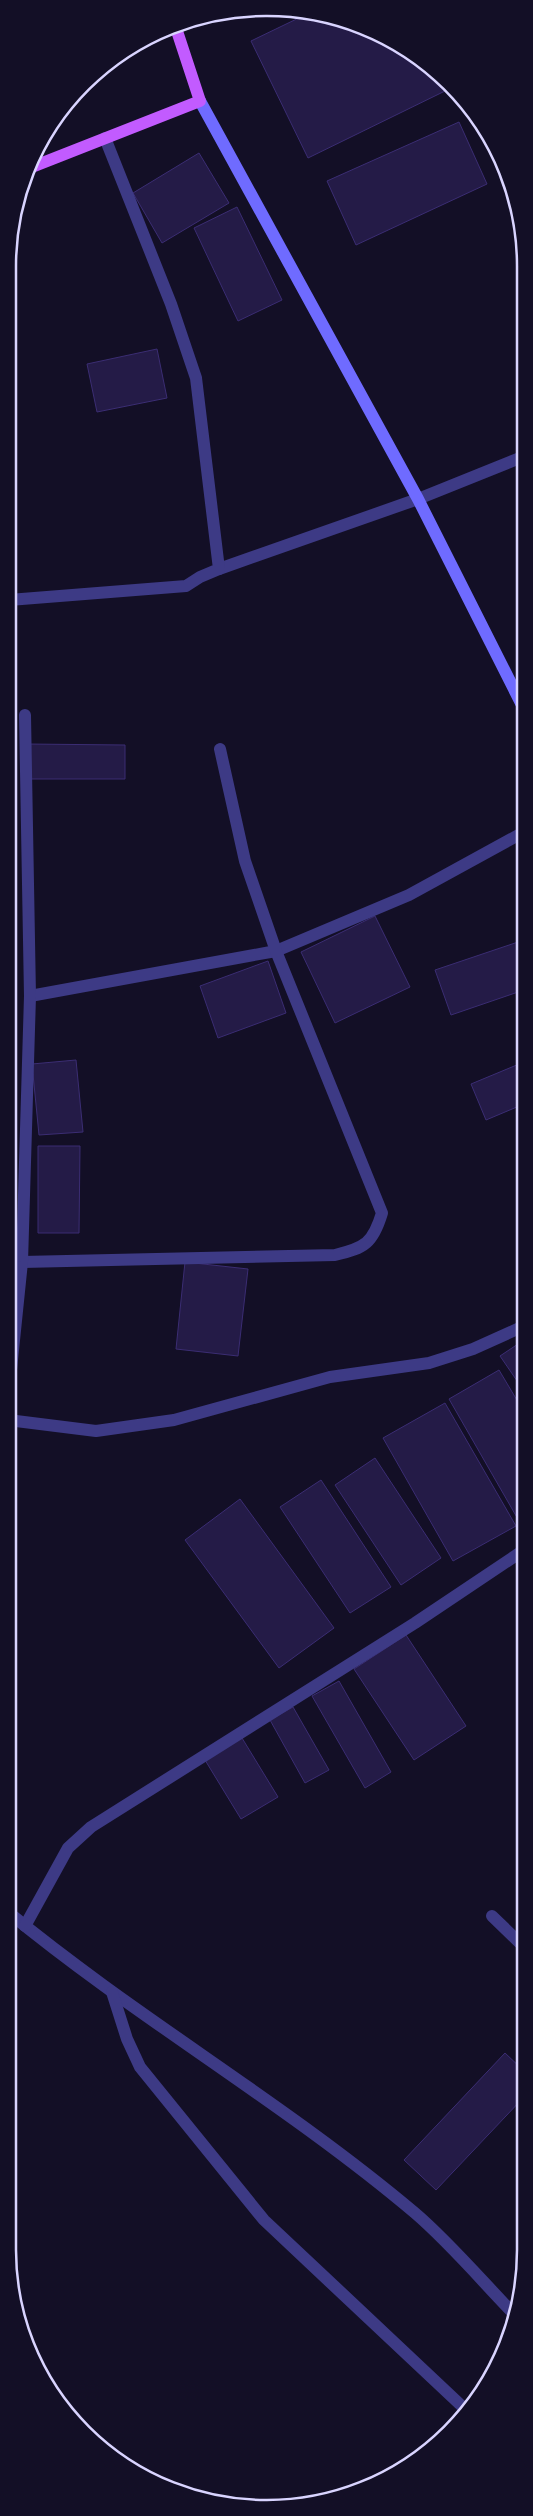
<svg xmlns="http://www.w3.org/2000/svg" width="533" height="2516" font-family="Cabin,sans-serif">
  <rect width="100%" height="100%" fill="#130f26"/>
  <g fill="#241b47" stroke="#3b2d73">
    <polygon points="309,13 381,34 437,75 445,91 308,158 251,41"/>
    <polygon points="459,122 487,184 356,245 327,181"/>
    <polygon points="199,153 229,203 162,243 133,193"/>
    <polygon points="237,207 282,300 238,321 194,228"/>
    <polygon points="157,349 167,398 97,412 87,364"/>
    <polygon points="26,744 125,745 125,779 27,779"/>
    <polygon points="375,916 410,987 335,1023 301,952"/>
    <polygon points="524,940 524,990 451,1015 435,970"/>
    <polygon points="268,961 286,1013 218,1038 200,986"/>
    <polygon points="76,1060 83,1132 39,1135 32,1064"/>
    <polygon points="524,1062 524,1104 486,1120 471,1084"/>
    <polygon points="9,1104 13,1104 12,1244 9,1244"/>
    <polygon points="38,1146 80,1146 79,1233 38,1233"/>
    <polygon points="185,1262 248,1269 238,1356 176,1349"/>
    <polygon points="524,1340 524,1391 500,1356"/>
    <polygon points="499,1370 524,1412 524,1518 519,1521 449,1399"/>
    <polygon points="445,1403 516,1526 453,1561 383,1438"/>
    <polygon points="375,1458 441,1558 401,1585 335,1485"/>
    <polygon points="321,1480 391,1587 350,1613 280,1507"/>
    <polygon points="240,1499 334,1628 279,1668 185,1540"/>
    <polygon points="406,1635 466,1726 414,1760 354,1669"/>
    <polygon points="339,1681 391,1772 365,1788 312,1696"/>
    <polygon points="293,1707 329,1770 305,1783 270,1720"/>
    <polygon points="242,1738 278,1797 241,1819 205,1760"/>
    <polygon points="505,2053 523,2070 523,2098 436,2190 404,2160"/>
  </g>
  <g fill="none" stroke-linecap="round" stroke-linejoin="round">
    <g stroke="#3d3a85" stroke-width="12">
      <polyline points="219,569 418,499 525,456"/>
      <polyline points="9,600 186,586 200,577 219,569 196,378 171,304 105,138"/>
      <polyline points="30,996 276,951 409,895 524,832"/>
      <path d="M22 1262 335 1255C365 1248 373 1243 382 1213L276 951 245 861 220 749"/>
      <polyline points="8,1399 22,1262 30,996 25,715"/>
      <polyline points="8,1420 96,1431 174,1420 330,1377 429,1363 473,1349 524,1326"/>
      <path d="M8 1912C138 2019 286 2104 415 2213 449 2242 482 2281 513 2313"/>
      <polyline points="492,1916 524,1947"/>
      <polyline points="25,1926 68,1848 91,1827 415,1623 524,1550"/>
      <polyline points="112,1992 127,2039 140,2067 264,2220 466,2410"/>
    </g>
    <polyline stroke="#6f6bff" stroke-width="12" points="200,101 418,499 525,711"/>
    <polyline stroke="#c25bff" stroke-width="12" points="32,167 200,101 176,28"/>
  </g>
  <path d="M0 0H533V2516H0ZM266 16H267A250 250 0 0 1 517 266V2250A250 250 0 0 1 267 2500H266A250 250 0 0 1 16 2250V266A250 250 0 0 1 266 16Z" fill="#130f26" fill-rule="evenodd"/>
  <path fill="none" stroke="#d9d4ff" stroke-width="2.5" d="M266 16H267A250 250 0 0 1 517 266V2250A250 250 0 0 1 267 2500H266A250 250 0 0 1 16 2250V266A250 250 0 0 1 266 16Z"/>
</svg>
